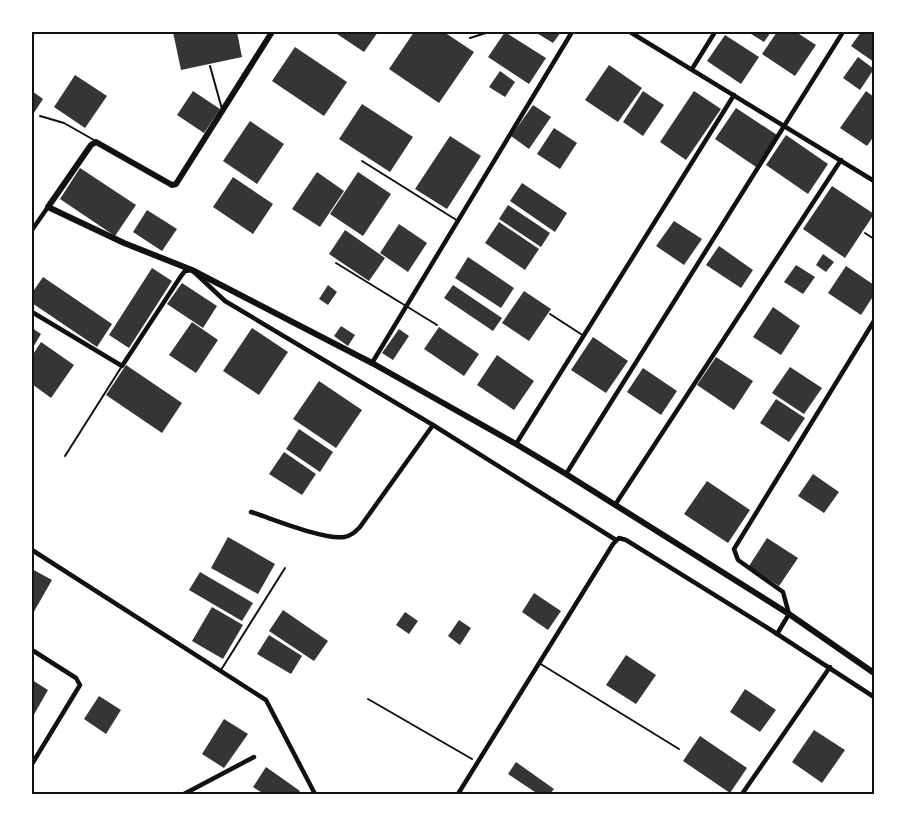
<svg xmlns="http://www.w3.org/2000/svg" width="906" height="826" font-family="'Space Grotesk',sans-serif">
  <rect width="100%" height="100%" fill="#fff"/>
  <g fill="#353535">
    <polygon points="173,32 237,32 242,57 181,70"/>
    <polygon points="334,32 378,32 364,52"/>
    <polygon points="414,32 444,32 474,52 439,103 389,69"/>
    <polygon points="505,32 546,58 529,84 488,57"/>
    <polygon points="535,32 561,32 553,43"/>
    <polygon points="748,32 771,32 764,42"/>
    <polygon points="777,32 796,32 816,45 795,76 762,54"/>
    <polygon points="861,32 874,32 874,62 851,46"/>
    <polygon points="725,35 759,57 741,84 707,61"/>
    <polygon points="295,47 347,82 324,116 272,81"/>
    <polygon points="858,57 874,69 860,90 843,78"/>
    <polygon points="609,65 642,88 618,122 585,100"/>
    <polygon points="500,71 515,82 505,97 489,87"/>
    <polygon points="75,75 107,96 85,128 54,107"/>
    <polygon points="32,91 43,99 32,116"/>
    <polygon points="193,91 220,109 204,133 177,115"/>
    <polygon points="643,91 664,105 643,136 623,122"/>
    <polygon points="694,91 721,109 686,160 660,142"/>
    <polygon points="866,91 874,97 874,136 867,146 840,128"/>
    <polygon points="362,104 413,137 390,172 339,139"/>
    <polygon points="533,105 551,117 529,149 511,136"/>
    <polygon points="736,108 777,135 756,167 715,139"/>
    <polygon points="250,121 284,144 257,184 223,161"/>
    <polygon points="554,128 577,143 560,169 537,154"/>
    <polygon points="786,135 828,164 808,194 766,165"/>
    <polygon points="450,136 481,156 447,209 415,189"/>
    <polygon points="80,168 136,205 115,236 60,199"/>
    <polygon points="317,172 344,191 320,227 292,209"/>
    <polygon points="358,172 391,194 363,236 330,214"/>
    <polygon points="233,177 273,204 253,234 213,207"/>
    <polygon points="522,183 567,213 555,232 510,201"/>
    <polygon points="832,186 874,214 845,258 803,229"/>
    <polygon points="508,205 550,233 541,247 499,219"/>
    <polygon points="147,210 177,229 162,251 133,232"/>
    <polygon points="674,221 702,239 684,265 656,246"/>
    <polygon points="499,222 539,249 525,270 485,243"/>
    <polygon points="399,224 427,243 408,272 380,253"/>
    <polygon points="345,230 385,258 369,281 329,254"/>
    <polygon points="719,246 753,270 741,288 706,265"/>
    <polygon points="823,254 834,262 826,272 816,265"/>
    <polygon points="468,257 514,288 501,308 455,278"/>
    <polygon points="796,265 815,277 803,294 784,282"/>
    <polygon points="846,266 874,285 874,295 861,315 828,293"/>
    <polygon points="152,268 172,281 129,348 109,335"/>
    <polygon points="43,277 112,324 97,347 32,303 32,293"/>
    <polygon points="182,283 217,306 203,328 167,304"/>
    <polygon points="328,285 337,292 328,305 319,299"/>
    <polygon points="453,285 502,318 493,331 444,298"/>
    <polygon points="524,291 551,309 529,341 502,323"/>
    <polygon points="773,307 800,326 781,355 753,337"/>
    <polygon points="192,322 218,340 196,373 169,355"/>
    <polygon points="341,326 355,335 348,346 334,336"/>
    <polygon points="439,327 479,354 464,376 424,349"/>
    <polygon points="32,328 41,334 32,349"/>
    <polygon points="252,328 288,352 259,395 223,371"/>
    <polygon points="399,329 409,336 393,360 382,353"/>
    <polygon points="593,337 628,361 606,393 571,370"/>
    <polygon points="41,342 74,365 51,398 32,384 32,356"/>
    <polygon points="497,355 534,381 514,410 477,385"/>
    <polygon points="716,357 753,381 734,410 697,385"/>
    <polygon points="126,365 182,403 162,433 106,395"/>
    <polygon points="790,367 822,388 804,414 772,393"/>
    <polygon points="643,368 677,391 661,415 627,392"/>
    <polygon points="319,381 362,410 336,448 293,419"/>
    <polygon points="776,399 805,418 789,442 760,423"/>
    <polygon points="299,429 333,452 320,472 286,449"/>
    <polygon points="284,452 316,474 302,495 269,474"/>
    <polygon points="813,474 839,492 824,513 798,496"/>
    <polygon points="707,481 750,510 728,543 684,514"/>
    <polygon points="228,537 275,564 258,594 211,568"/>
    <polygon points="767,538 798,558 779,586 749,566"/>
    <polygon points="32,569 52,580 32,615"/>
    <polygon points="200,572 253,603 242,621 189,590"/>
    <polygon points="534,593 561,611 548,630 522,612"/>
    <polygon points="212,607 243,625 223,659 192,641"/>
    <polygon points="283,610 328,641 314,661 269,631"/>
    <polygon points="405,612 418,621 409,634 396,625"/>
    <polygon points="459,620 471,628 460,645 448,636"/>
    <polygon points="269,635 302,656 291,674 257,654"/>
    <polygon points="626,655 656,675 636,704 606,685"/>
    <polygon points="32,680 48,690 32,718"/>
    <polygon points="745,689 776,710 760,732 730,712"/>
    <polygon points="99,696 121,710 106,734 84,719"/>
    <polygon points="224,719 248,734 224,768 202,754"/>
    <polygon points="814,730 845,750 822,783 792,762"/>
    <polygon points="700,736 747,768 730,793 683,761"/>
    <polygon points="516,762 554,789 550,794 538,794 508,774"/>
    <polygon points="266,767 300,791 298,794 264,794 253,787"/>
  </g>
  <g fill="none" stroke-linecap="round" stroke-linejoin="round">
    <polyline stroke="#111" stroke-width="2" points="368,699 472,759"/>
    <g stroke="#111" stroke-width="2">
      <polyline points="470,38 489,32"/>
      <polyline points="210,66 222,109"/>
      <polyline points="40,116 64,123 94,140"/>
      <polyline points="362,161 458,221"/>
      <polyline points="865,233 874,239"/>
      <polyline points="336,263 437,325"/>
      <polyline points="550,314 584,336"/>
      <polyline points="65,456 122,366"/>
      <polyline points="539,663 679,749"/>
      <polyline points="221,670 285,568"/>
    </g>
    <g stroke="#111" stroke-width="4.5">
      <polyline points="32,32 35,32"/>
      <polyline points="630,32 874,181"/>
      <polyline points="692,69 715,32"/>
      <polyline points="32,230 48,207"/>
      <polyline points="32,312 122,366 181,276 185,271 192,270 225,301 433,425 616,540"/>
      <polyline points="372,363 572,32"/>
      <polyline points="516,444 734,95"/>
      <polyline points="566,474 843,32"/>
      <polyline points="615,505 841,160"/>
      <path d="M251 512C273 519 324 540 344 537 351 536 355 532 360 527L433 425"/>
      <polyline points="32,550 266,700 315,794"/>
      <polyline points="777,634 789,614 783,592 738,560 734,549 874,321"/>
      <polyline points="32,650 76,678 80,685 32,764"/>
      <polyline points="184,794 254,757"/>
      <polyline points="458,794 613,544 619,538 626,540 771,630 874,697"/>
      <polyline points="742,794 830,667"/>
    </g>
    <polyline stroke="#111" stroke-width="6" points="272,32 176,184 172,185 96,142 91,145 48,207 124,243 192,270 372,363 516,444 566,474 789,614 874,673"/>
  </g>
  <rect width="906" height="826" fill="none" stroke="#ffffff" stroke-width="66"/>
  <rect x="33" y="33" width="840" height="760" fill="none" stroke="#111" stroke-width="2"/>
</svg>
